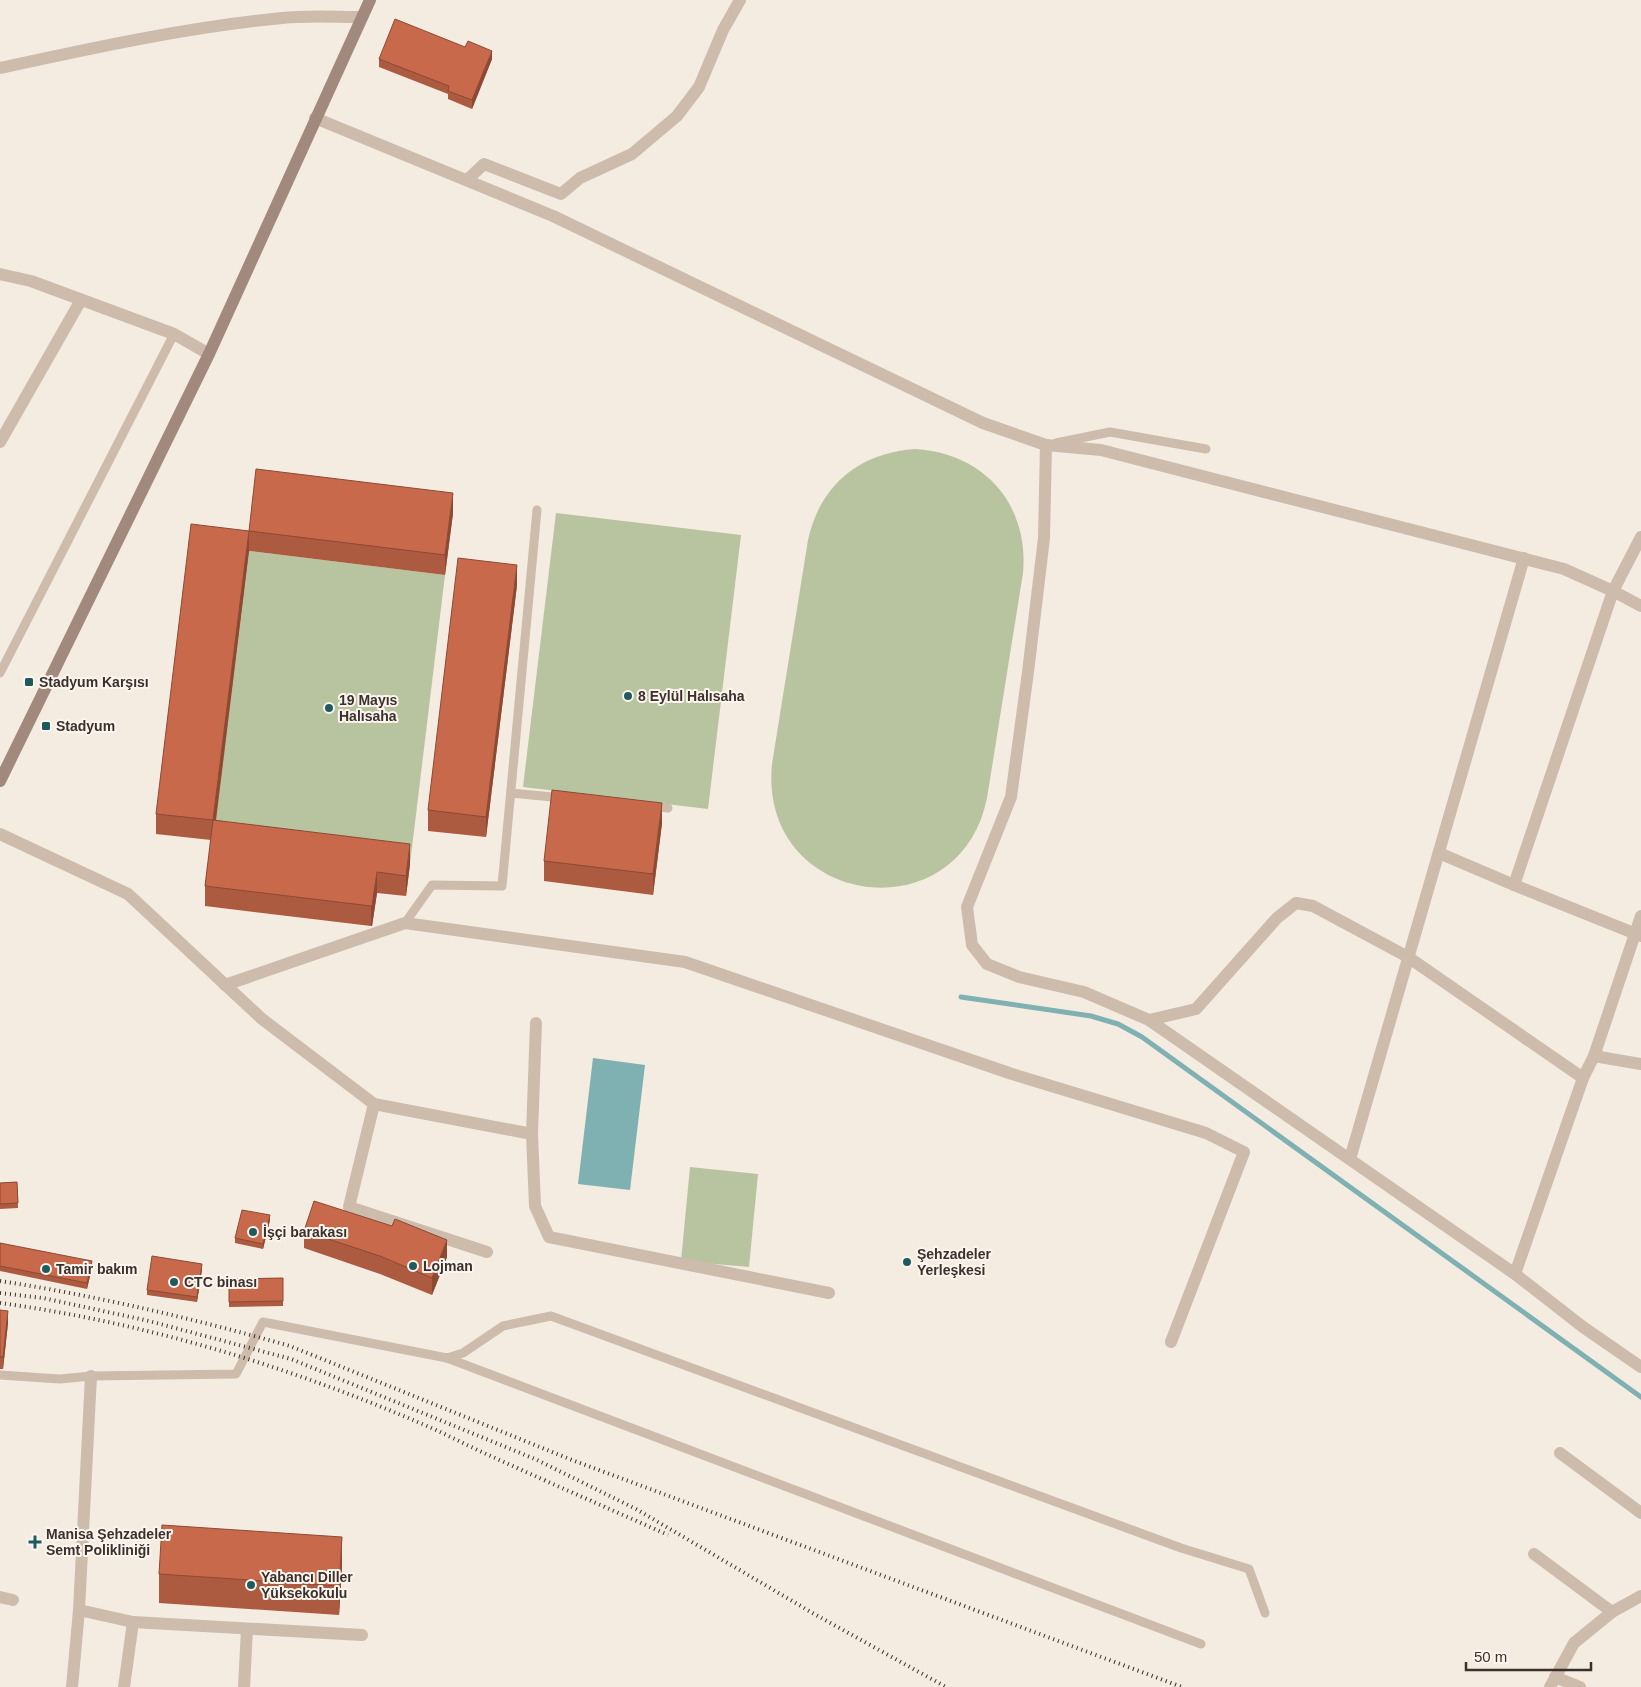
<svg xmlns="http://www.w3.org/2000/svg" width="1641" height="1687" font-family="Arial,sans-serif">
  <rect width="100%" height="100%" fill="#f4ebe1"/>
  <g fill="#b8c4a0">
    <path d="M915 449C984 453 1029 504 1023 573L987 798C959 936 758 907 772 764L808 540C820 485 859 453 915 449Z"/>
    <polygon points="556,513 741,535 708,809 523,787"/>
    <polygon points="249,551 445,575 410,864 213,841"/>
    <polygon points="690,1167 758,1174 749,1267 681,1261"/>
  </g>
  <polygon fill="#7fb0b2" points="593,1058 645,1065 630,1190 578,1184"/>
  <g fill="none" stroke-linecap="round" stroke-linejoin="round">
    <polyline stroke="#7fb0b2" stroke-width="5" points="961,997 1091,1016 1118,1024 1142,1037 1641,1397"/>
    <g stroke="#cdbbac" stroke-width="9">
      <polyline points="1056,443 1110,432 1206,449"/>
      <polyline points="0,673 174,334"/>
      <polyline points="511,793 563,798"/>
      <polyline points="650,806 668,808"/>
      <polyline points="405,923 432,885 502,886 537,510"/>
      <polyline points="447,1358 463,1353 503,1326 551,1316 1181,1548 1249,1569 1265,1613"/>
      <polyline points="0,1375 60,1379 91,1376 236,1374 263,1322 447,1358 1201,1644"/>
    </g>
    <g stroke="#cdbbac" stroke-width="12">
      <path d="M0 68C92 48 188 27 282 18 308 15 336 17 362 17"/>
      <polyline points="467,180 484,164 561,194 580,178 632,154 677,116 699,87 723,30 740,0"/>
      <polyline points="0,274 31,281 174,334 209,354"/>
      <polyline points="0,442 81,300"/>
      <polyline points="1046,445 1044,538 1028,672 1011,797 967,907 972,945 987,964 1019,977 1084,992 1149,1020 1515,1274 1583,1327 1641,1367"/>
      <polyline points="0,834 128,894 262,1019 374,1104 532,1134"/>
      <polyline points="1439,853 1514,885 1641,936"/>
      <polyline points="1514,885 1613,591 1641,537"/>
      <polyline points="225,985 405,923 685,962 1012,1074 1206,1133 1244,1152 1171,1342"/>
      <polyline points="1149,1020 1196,1009 1277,918 1296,903 1313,906 1408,957 1583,1078"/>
      <polyline points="536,1023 532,1134 535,1206 549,1237 829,1293"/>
      <polyline points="1594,1056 1641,1064"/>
      <polyline points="374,1104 349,1207 487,1252"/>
      <polyline points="1350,1159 1524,558"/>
      <polyline points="1515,1274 1583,1078 1594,1056 1641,916"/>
      <polyline points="1560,1453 1641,1513"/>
      <polyline points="1534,1554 1612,1612"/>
      <polyline points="0,1597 13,1600"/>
      <polyline points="79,1610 133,1622 362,1635"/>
      <polyline points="1555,1677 1580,1687"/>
      <polyline points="72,1687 79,1610 91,1376"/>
      <polyline points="124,1687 133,1622"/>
      <polyline points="244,1687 247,1629"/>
    </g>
    <g stroke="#cdbbac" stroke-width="12">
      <polyline points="315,118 553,216 983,423 1046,445 1101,450 1564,569 1613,591 1641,606"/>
      <polyline points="1550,1687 1574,1643 1612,1612 1641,1596"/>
    </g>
    <polyline stroke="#a18a7d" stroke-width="12" points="0,781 209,354 370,0"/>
    <g stroke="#3b302b" stroke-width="4" stroke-dasharray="1 4" stroke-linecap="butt">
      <path d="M0 1281C98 1296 195 1319 290 1346L572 1460 1182 1687"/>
      <polyline points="0,1293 43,1298 149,1321 291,1359 535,1459 636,1509 816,1615 946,1687"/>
      <path d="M0 1303C147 1323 291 1367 427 1426 450 1436 472 1448 495 1458 552 1484 610 1509 668 1535"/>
    </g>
  </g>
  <g fill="#ac5a40">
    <polygon points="379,59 492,59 472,109 448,99 448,94 379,67"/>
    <polygon points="453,513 445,575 249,551 216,821 410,864 406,896 377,893 372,926 371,926 205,906 205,886 211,840 156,834 156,814 249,531"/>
    <polygon points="517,585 486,837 428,831 428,810"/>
    <polygon points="662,823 653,895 544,881 544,861"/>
    <polygon points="17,1182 18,1208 0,1209 0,1183"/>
    <polygon points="270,1220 263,1249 235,1243 235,1238"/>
    <polygon points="304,1231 447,1257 432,1295 380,1274 304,1248"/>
    <polygon points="0,1243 92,1267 87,1289 0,1271"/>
    <polygon points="202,1269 197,1302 147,1295 147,1290"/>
    <polygon points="283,1278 283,1306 229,1307 229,1279"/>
    <polygon points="0,1310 8,1323 3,1369 0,1369"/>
    <polygon points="342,1567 339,1615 159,1603 159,1574"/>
  </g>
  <g fill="#8c4a34">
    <polygon points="492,51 492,59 472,109 472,100"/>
    <polygon points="453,493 453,513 445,575 445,555"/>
    <polygon points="249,531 249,551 213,841 213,820"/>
    <polygon points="517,565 517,585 486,837 486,817"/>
    <polygon points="662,803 662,823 653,895 653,874"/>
    <polygon points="410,844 410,864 406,896 406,876"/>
    <polygon points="377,872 377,893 372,926 371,926 371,906"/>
    <polygon points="270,1215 270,1220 263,1249 263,1244"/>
    <polygon points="447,1240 447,1257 432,1295 432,1278"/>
    <polygon points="92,1261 92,1267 87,1289 87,1283"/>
    <polygon points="202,1264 202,1269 197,1302 197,1297"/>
    <polygon points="8,1311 8,1323 3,1369 3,1357"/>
    <polygon points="342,1537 342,1567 339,1615 339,1586"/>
  </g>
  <g fill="#c8694b" stroke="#8c4a34">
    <polygon points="395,19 465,47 468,41 492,51 472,100 448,91 449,86 379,59"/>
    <polygon points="256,469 453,493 445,555 249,531"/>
    <polygon points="191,524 249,531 213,820 156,814"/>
    <polygon points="458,558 517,565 486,817 428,810"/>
    <polygon points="552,790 662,803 653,874 544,861"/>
    <polygon points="213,820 410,844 406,876 377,872 372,906 371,906 205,886"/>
    <polygon points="17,1182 18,1203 0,1204 0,1183"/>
    <polygon points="314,1201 392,1226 395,1219 447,1240 432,1278 380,1256 304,1231"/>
    <polygon points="242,1210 270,1215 263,1244 235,1238"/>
    <polygon points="0,1243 92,1261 87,1283 0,1266"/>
    <polygon points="152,1256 202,1264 197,1297 147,1290"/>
    <polygon points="283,1278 283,1301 229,1302 229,1279"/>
    <polygon points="0,1310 8,1311 3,1357 0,1357"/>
    <polygon points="162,1525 342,1537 339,1586 159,1574"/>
  </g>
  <g fill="#1f5a5e" stroke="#fbf5ee" stroke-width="2">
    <rect x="24" y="677" width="10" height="10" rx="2.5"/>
    <circle cx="628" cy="696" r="5"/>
    <circle cx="329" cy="708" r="5"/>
    <rect x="41" y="721" width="10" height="10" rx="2.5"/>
    <circle cx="253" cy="1232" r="5"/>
    <circle cx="907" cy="1262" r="5"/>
    <circle cx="413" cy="1266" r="5"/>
    <circle cx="46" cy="1269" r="5"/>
    <circle cx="174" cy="1282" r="5"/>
    <path d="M32.5 1534.5h5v5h5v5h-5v5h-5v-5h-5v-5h5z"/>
    <circle cx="251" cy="1585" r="5"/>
  </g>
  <g text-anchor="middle" stroke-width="4" stroke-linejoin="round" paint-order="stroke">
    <g font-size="14" font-weight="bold" fill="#3b302b" stroke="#fbf5ee" text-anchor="start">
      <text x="39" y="687">Stadyum Karşısı</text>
      <text x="638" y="701">8 Eylül Halısaha</text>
      <text x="339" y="705">19 Mayıs<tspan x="339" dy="16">Halısaha</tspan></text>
      <text x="56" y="731">Stadyum</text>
      <text x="263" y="1237">İşçi barakası</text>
      <text x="917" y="1259">Şehzadeler<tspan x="917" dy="16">Yerleşkesi</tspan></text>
      <text x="423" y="1271">Lojman</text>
      <text x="56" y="1274">Tamir bakım</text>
      <text x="184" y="1287">CTC binası</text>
      <text x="46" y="1539">Manisa Şehzadeler<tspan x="46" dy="16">Semt Polikliniği</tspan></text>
      <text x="261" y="1582">Yabancı Diller<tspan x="261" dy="16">Yüksekokulu</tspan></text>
    </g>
  </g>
  <path d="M1466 1662v8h125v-8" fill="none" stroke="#3b302b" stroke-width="2.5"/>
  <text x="1474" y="1662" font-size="15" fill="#3b302b" stroke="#fbf5ee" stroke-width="4" paint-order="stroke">50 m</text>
</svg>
